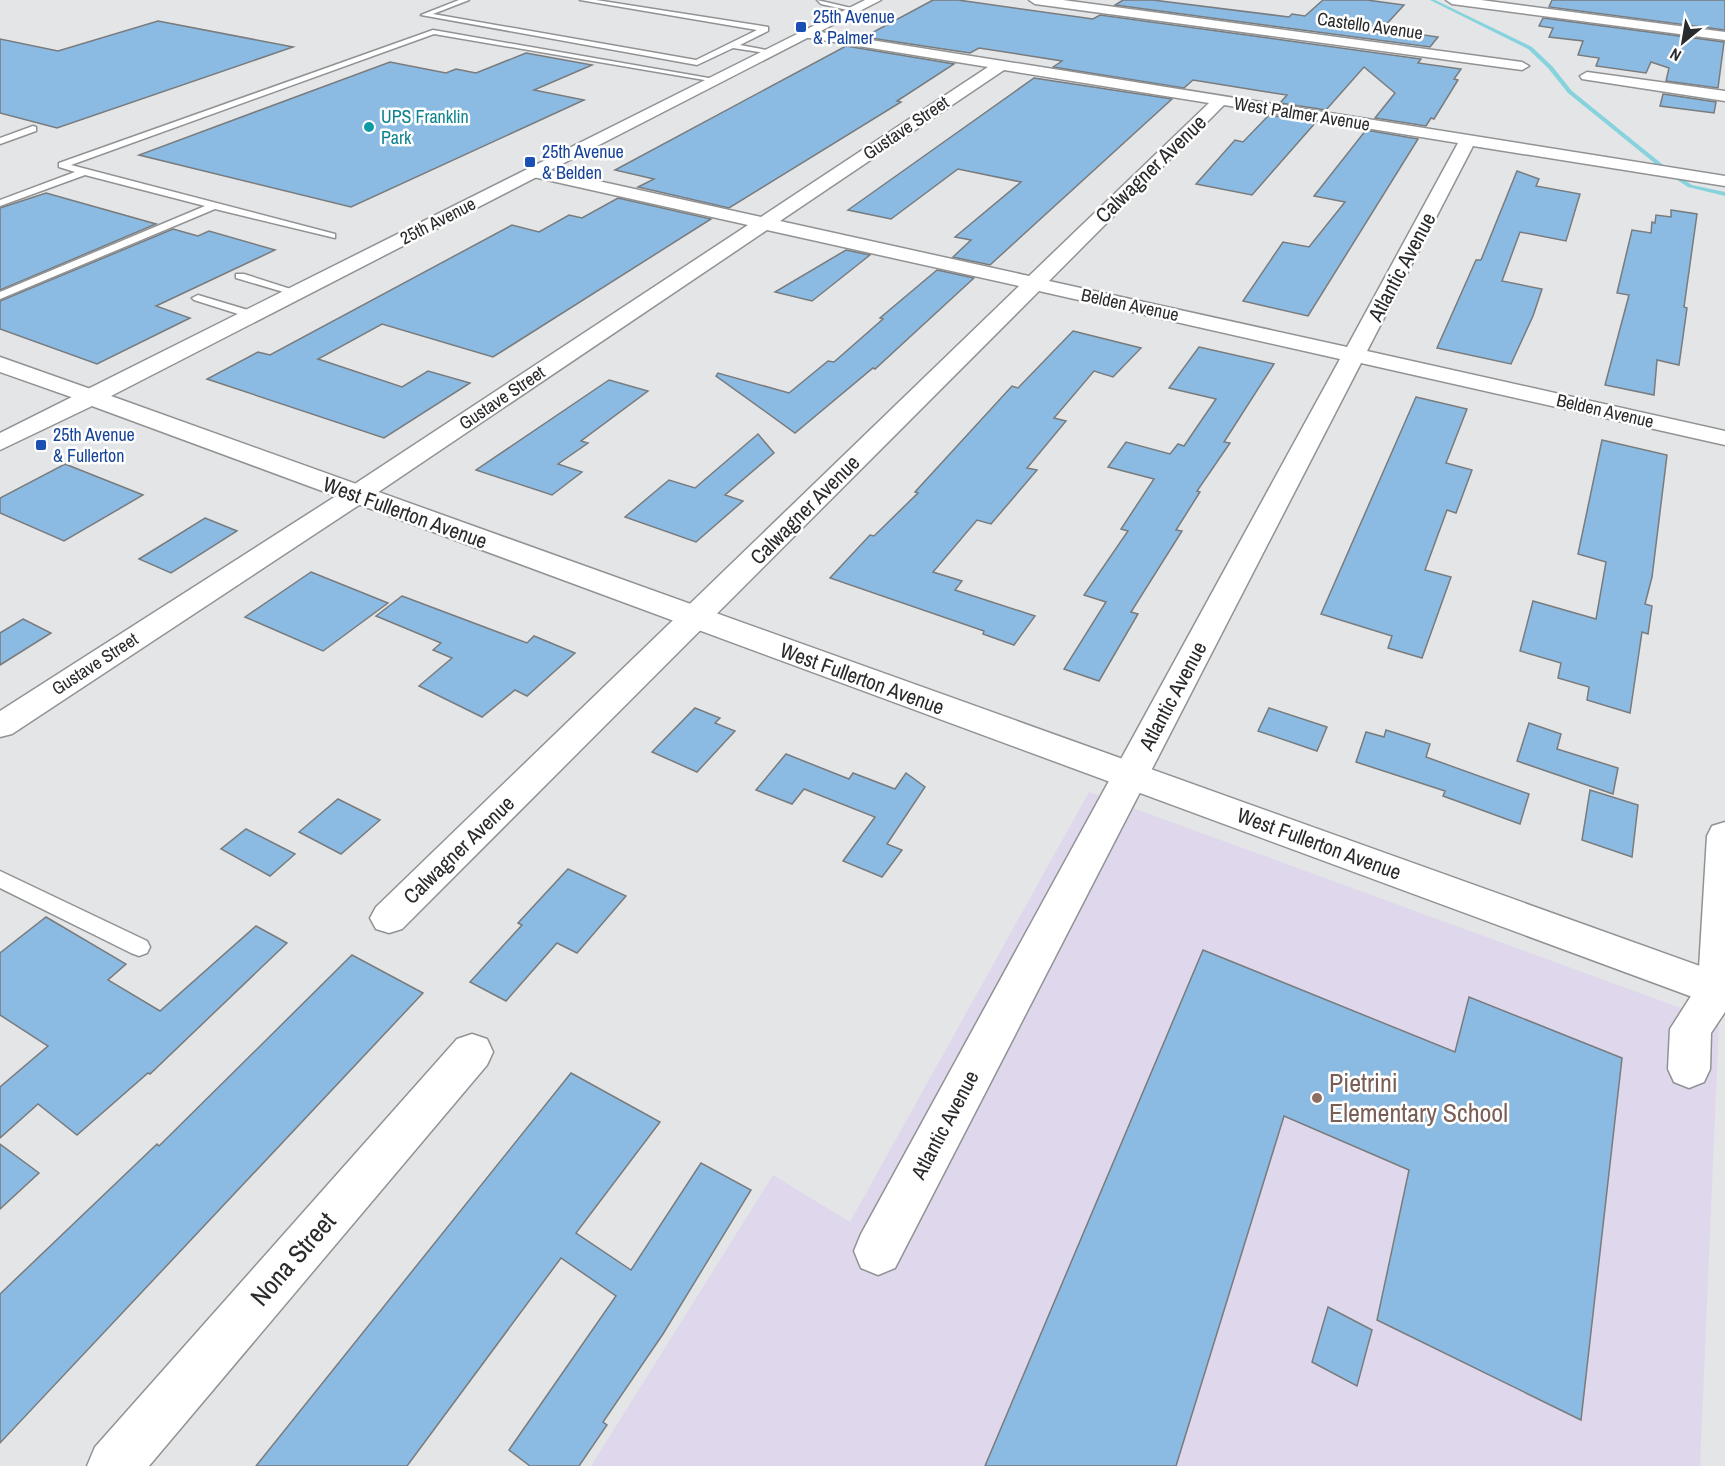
<svg xmlns="http://www.w3.org/2000/svg" width="1725" height="1466" font-family="'Archivo Narrow',sans-serif">
  <rect width="100%" height="100%" fill="#e3e5e7"/>
  <polygon fill="#dfd7ec" points="1089,792 1719,1022 1700,1466 591,1466 773,1175 850,1222"/>
  <g fill="none" stroke-linecap="round" stroke-linejoin="round">
    <polygon fill="#86d2dd" fill-rule="evenodd" points="1430,0 1435,0 1532,47 1552,66 1572,91 1672,172 1692,185 1725,192 1725,196 1688,187 1668,174 1568,93 1548,68 1528,49"/>
  </g>
  <g fill="#8bbbe2" stroke="#797b7d" stroke-width="1.5">
    <polygon points="933,0 958,0 1093,19 1100,15 1421,59 1418,63 1461,69 1454,79 1458,80 1434,119 1431,118 1426,126 1375,118 1395,93 1364,67 1326,110 1280,103 1287,95 1261,91 1193,80 1184,88 1053,67 1062,61 979,48 970,53 864,37"/>
    <polygon points="1123,0 1153,0 1289,17 1292,14 1305,16 1323,0 1367,0 1404,5 1382,29 1438,37 1430,47 1115,5"/>
    <polygon points="1552,0 1725,0 1725,30 1549,7"/>
    <polygon points="1543,18 1724,42 1718,88 1666,81 1669,68 1651,62 1646,73 1596,66 1599,58 1578,55 1583,41 1549,37 1553,28 1539,26"/>
    <polygon points="158,21 293,47 57,128 0,113 0,39 58,51"/>
    <polygon points="846,46 954,64 897,101 901,102 729,208 638,187 654,179 615,170"/>
    <polygon points="526,53 592,65 534,90 584,100 351,207 139,155 390,62 446,73 456,69 476,73"/>
    <polygon points="1034,78 1172,99 990,265 953,257 971,240 955,237 1021,182 958,169 891,219 848,210"/>
    <polygon points="1663,94 1716,102 1714,113 1660,106"/>
    <polygon points="1269,115 1316,122 1252,195 1196,184 1235,140 1243,142"/>
    <polygon points="1366,130 1418,139 1308,316 1243,301 1283,242 1309,247 1345,202 1314,196"/>
    <polygon points="1517,171 1539,179 1536,186 1580,194 1566,241 1520,232 1502,281 1542,289 1533,316 1511,364 1437,348 1476,260 1481,260"/>
    <polygon points="46,193 156,224 0,290 0,208"/>
    <polygon points="618,198 711,219 493,357 382,324 318,359 402,387 428,371 470,383 384,438 207,379 258,352 270,355 512,225 539,232 569,215 582,218"/>
    <polygon points="1671,210 1697,214 1684,307 1687,308 1679,365 1657,360 1654,395 1605,385 1629,295 1617,293 1632,230 1651,233 1652,222 1655,223 1656,215 1671,217"/>
    <polygon points="173,229 198,236 209,231 275,250 156,306 190,318 97,364 0,329 0,301"/>
    <polygon points="846,250 870,255 812,301 775,292"/>
    <polygon points="937,270 974,278 875,369 873,368 795,433 716,376 718,373 789,393 828,361 834,362 883,319 880,318"/>
    <polygon points="1073,331 1141,348 1113,377 1094,371 1054,418 1066,421 1027,468 1037,470 991,524 977,520 933,572 962,581 955,590 1035,616 1014,645 983,634 984,631 830,578 870,535 874,536 918,493 915,492 1012,386 1018,388"/>
    <polygon points="1199,347 1274,364 1224,442 1230,443 1197,491 1200,492 1176,530 1182,531 1131,612 1138,614 1099,681 1064,669 1106,602 1084,595 1128,531 1121,529 1154,479 1108,467 1126,442 1170,454 1178,444 1184,446 1216,399 1169,388"/>
    <polygon points="609,380 648,391 581,441 588,443 558,464 582,472 552,495 476,470"/>
    <polygon points="1416,397 1467,409 1446,463 1472,470 1456,513 1447,510 1425,570 1451,577 1422,658 1388,648 1392,636 1321,614"/>
    <polygon points="758,434 774,453 725,495 743,501 696,542 625,517 669,480 695,488"/>
    <polygon points="1602,440 1667,455 1652,577 1645,604 1652,606 1648,634 1642,632 1630,713 1587,700 1589,687 1558,678 1561,663 1520,651 1533,601 1596,619 1606,562 1578,554"/>
    <polygon points="65,464 123,487 143,495 64,541 0,513 0,498"/>
    <polygon points="205,518 237,531 171,573 139,559"/>
    <polygon points="311,572 388,603 323,651 245,617"/>
    <polygon points="402,596 527,643 534,636 575,653 527,696 515,690 482,717 419,686 452,658 433,650 441,643 376,616"/>
    <polygon points="23,619 51,633 0,665 0,633"/>
    <polygon points="695,708 720,718 715,723 735,731 697,772 652,752"/>
    <polygon points="1269,708 1327,727 1317,751 1258,731"/>
    <polygon points="1529,723 1561,734 1557,749 1618,768 1613,794 1517,761"/>
    <polygon points="1386,730 1430,744 1426,757 1529,794 1520,824 1443,796 1445,791 1356,762 1366,732 1384,737"/>
    <polygon points="786,754 849,779 853,773 895,789 906,773 925,787 887,844 902,850 882,877 843,861 875,817 804,789 792,804 756,790"/>
    <polygon points="1590,790 1638,805 1632,857 1582,840"/>
    <polygon points="338,799 380,820 341,854 299,832"/>
    <polygon points="246,829 295,854 270,876 221,849"/>
    <polygon points="568,869 626,896 577,953 557,943 506,1001 470,982 522,925 518,923"/>
    <polygon points="46,917 126,964 108,980 160,1011 256,926 287,943 150,1074 148,1073 77,1135 38,1104 0,1138 0,1087 48,1046 0,1015 0,953"/>
    <polygon points="1203,950 1455,1052 1469,997 1622,1058 1581,1420 1377,1320 1409,1170 1284,1116 1176,1466 985,1466"/>
    <polygon points="352,955 423,993 0,1443 0,1294 157,1144 159,1146"/>
    <polygon points="571,1073 660,1122 576,1233 631,1270 701,1163 751,1190 663,1334 603,1422 607,1425 579,1466 530,1466 509,1450 616,1296 561,1258 407,1466 256,1466"/>
    <polygon points="0,1144 39,1173 0,1209"/>
    <polygon points="1328,1307 1372,1330 1357,1386 1312,1362"/>
  </g>
  <g fill="none" stroke-linecap="round" stroke-linejoin="round">
    <defs>
      <g id="lane">
        <polygon points="459,0 469,0 433,14 696,60 757,30 580,0 596,0 768,27 768,31 740,45 777,52 773,54 733,48 697,65 421,15"/>
        <polygon points="817,0 860,10 856,12 821,4"/>
        <polygon points="433,30 720,80 716,82 434,34 71,165 335,234 335,238 215,209 0,299 0,292 205,206 85,175 0,206 0,200 75,172 59,167 59,163"/>
        <polygon points="33,126 36,127 36,131 0,144 0,138"/>
        <polygon points="236,274 244,274 303,293 297,296 236,278"/>
        <polygon points="198,295 258,313 260,315 254,319 194,300 192,298"/>
        <polygon points="0,871 147,941 150,947 147,953 139,956 131,953 0,888"/>
      </g>
      <g id="street">
        <polygon points="1029,0 1063,0 1522,62 1529,66 1522,70 1035,4"/>
        <polygon points="1446,0 1481,0 1725,32 1725,40 1452,4"/>
        <path d="M808 30 1725 176V186L1473 146 1367 351 1725 431V445L1361 363 895 1268 878 1275 861 1268 854 1251 861 1234 1340 359 1039 291 402 929 389 933 376 929 370 918 376 907 1019 286 767 230 365 501 12 734 0 737V711L347 489 748 225 529 176 526 172 529 168 535 167 761 217 988 67 803 37 801 34ZM1004 70 1209 103 1029 276 780 221ZM1224 105 1458 143 1347 347 1049 281Z"/>
        <polygon points="1587,72 1725,91 1725,101 1582,79 1580,76"/>
        <polygon points="0,357 99,392 103,397 99,402 91,404 0,372"/>
        <polygon points="1725,822 1725,1012 1711,1033 1710,1069 1704,1082 1689,1088 1674,1082 1668,1069 1670,1029 1698,985 1707,836 1712,826"/>
        <polygon points="472,1034 487,1039 493,1052 487,1065 149,1466 87,1466 95,1447 457,1039"/>
      </g>
      <polygon id="secondary" points="865,0 881,0 111,396 1725,975 1725,1009 92,406 0,450 0,433"/>
    </defs>
    <use href="#lane" stroke="#909294" stroke-width="3"/>
    <use href="#street" stroke="#909294" stroke-width="3"/>
    <use href="#secondary" stroke="#909294" stroke-width="3"/>
    <use href="#lane" fill="#fff" fill-rule="evenodd"/>
    <use href="#street" fill="#fff" fill-rule="evenodd"/>
    <use href="#secondary" fill="#fff" fill-rule="evenodd"/>
  </g>
  <g fill="#1a4fb4" stroke="#fff" stroke-width="2">
    <rect x="795" y="21" width="12" height="12" rx="3"/>
    <rect x="524" y="156" width="12" height="12" rx="3"/>
    <rect x="35" y="439" width="12" height="12" rx="3"/>
  </g>
  <circle fill="#0f9aa8" stroke="#fff" stroke-width="2" cx="369" cy="127" r="6"/>
  <circle fill="#8d6e63" stroke="#fff" stroke-width="2" cx="1317" cy="1098" r="6"/>
  <g text-anchor="middle" stroke-width="5" stroke-linejoin="round" paint-order="stroke">
    <g font-size="18" fill="#164399" stroke="#fff" text-anchor="start">
      <text x="813" y="23">25th Avenue<tspan x="813" dy="21">&amp; Palmer</tspan></text>
      <text x="542" y="158">25th Avenue<tspan x="542" dy="21">&amp; Belden</tspan></text>
      <text x="53" y="441">25th Avenue<tspan x="53" dy="21">&amp; Fullerton</tspan></text>
    </g>
    <g font-size="18" fill="#292a2b" stroke="#fff">
      <text transform="translate(1370 26) rotate(8)" y="6">Castello Avenue</text>
      <text transform="translate(1302 114) rotate(9)" y="6">West Palmer Avenue</text>
      <text transform="translate(906 128) rotate(-34)" y="6">Gustave Street</text>
      <text transform="translate(438 221) rotate(-27)" y="6">25th Avenue</text>
      <text transform="translate(1130 305) rotate(12)" y="6">Belden Avenue</text>
      <text transform="translate(502 398) rotate(-34)" y="6">Gustave Street</text>
      <text transform="translate(1605 411) rotate(13)" y="6">Belden Avenue</text>
      <text transform="translate(95 664) rotate(-33)" y="6">Gustave Street</text>
    </g>
    <g font-size="18" fill="#0d838f" stroke="#fff" text-anchor="start">
      <text x="381" y="123">UPS Franklin<tspan x="381" dy="21">Park</tspan></text>
    </g>
    <g font-size="21" fill="#292a2b" stroke="#fff">
      <text transform="translate(1151 169) rotate(-44)" y="7">Calwagner Avenue</text>
      <text transform="translate(1402 267) rotate(-62)" y="7">Atlantic Avenue</text>
      <text transform="translate(805 510) rotate(-45)" y="7">Calwagner Avenue</text>
      <text transform="translate(405 513) rotate(20)" y="7">West Fullerton Avenue</text>
      <text transform="translate(862 679) rotate(20)" y="7">West Fullerton Avenue</text>
      <text transform="translate(1173 696) rotate(-62)" y="7">Atlantic Avenue</text>
      <text transform="translate(1319 844) rotate(20)" y="7">West Fullerton Avenue</text>
      <text transform="translate(459 850) rotate(-44)" y="7">Calwagner Avenue</text>
      <text transform="translate(945 1125) rotate(-62)" y="7">Atlantic Avenue</text>
    </g>
    <g font-size="26" fill="#785e54" stroke="#fff" text-anchor="start">
      <text x="1329" y="1092">Pietrini<tspan x="1329" dy="30">Elementary School</tspan></text>
    </g>
    <g font-size="26" fill="#292a2b" stroke="#fff">
      <text transform="translate(293 1259) rotate(-49)" y="9">Nona Street</text>
    </g>
  </g>
  <g transform="translate(1683 42) rotate(210)" stroke="#ffffff" stroke-width="4.5" paint-order="stroke">
  <path d="M0-4.5L10 22L0 15L-10 22Z" fill="#292a2b"/>
  <text y="-9" font-size="16" font-weight="bold" text-anchor="middle" fill="#292a2b">N</text>
  </g>
</svg>
